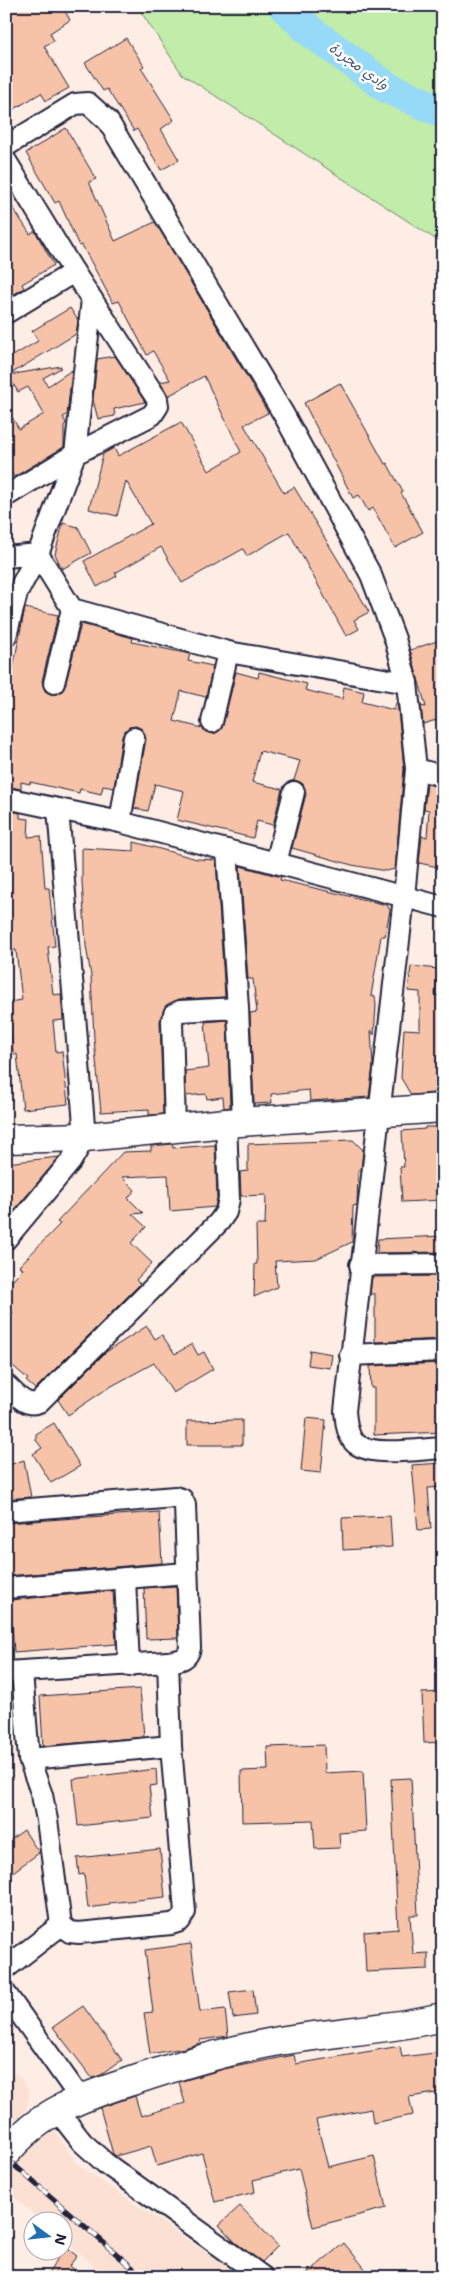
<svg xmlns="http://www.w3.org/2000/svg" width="449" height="2283" font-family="'Shantell Sans','Playpen Sans Arabic',sans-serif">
  <rect width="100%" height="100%" fill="#fdede5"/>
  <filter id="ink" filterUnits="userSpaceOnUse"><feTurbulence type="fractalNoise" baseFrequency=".02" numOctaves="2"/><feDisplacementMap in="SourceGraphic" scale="10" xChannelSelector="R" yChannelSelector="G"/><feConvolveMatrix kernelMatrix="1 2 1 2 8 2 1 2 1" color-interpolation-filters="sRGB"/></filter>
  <g filter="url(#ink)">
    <polygon fill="#fbe0d3" points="6,2066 21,2079 30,2093 26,2110 13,2122 34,2140 52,2127 77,2164 241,2277 107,2277 63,2239 62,2220 41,2220 6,2190"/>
    <polygon fill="#c1eca9" stroke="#728772" points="137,6 443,6 443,244 182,74"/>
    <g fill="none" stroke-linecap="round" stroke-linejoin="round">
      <polyline stroke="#96daf8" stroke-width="32" points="284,6 310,31 388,88 443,112"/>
    </g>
    <g fill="#f7c3a8" stroke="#22223b">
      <polygon points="6,6 62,6 70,20 50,33 54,41 44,46 69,88 46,101 41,93 6,114"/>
      <polygon points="126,38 144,66 141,68 174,120 161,129 179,160 161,170 137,129 134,131 107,89 103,91 85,63"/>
      <polygon points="66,128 96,179 89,182 115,241 155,222 260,399 268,413 244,425 284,493 294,487 361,598 369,612 354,620 359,629 346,636 289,532 247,556 243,549 182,583 161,547 115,573 117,576 97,587 84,561 151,524 126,481 117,516 89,509 103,454 114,448 118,456 181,422 209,471 241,452 204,376 168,396 160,382 170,380 153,351 147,355 119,301 113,303 82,245 79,246 59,201 55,203 26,153"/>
      <polygon points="6,197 30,234 35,231 54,265 22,284 24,288 6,299"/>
      <polygon points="70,308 78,320 76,334 9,375 61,366 61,368 43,378 48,386 72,370 67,415 63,417 66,423 64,426 64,447 14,477 6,463 6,407 19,429 44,414 28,387 18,392 8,375 6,377 6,360 38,341 32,331"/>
      <polygon points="115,356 145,402 114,409 115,416 98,419 93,400 97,359"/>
      <polygon points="340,383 385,464 387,463 403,492 401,493 423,532 395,548 373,508 368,511 359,495 353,498 304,403"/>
      <polygon points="63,523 78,527 91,553 62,569 55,554"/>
      <polygon points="25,608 58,615 42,681 45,691 51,694 58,694 65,686 81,624 133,638 132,642 190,654 188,661 213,666 206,697 181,691 174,721 202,728 209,733 216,733 223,725 236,672 258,678 259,672 307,684 305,690 342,699 344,687 364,692 362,702 394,710 397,700 404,769 395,869 386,871 352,865 292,848 306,794 303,784 294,780 300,761 260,751 252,782 282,789 273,825 257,821 253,838 177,820 184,791 155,784 148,811 134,808 146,739 142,729 136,726 129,727 122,736 114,788 103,786 101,794 80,789 79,793 30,782 30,784 21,782 21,789 6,786 6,703"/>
      <polygon points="437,641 443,659 443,718 423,724 421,706 426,707 410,650"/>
      <polygon points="427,784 443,788 443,868 419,863 422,836 427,837 429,810 424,809"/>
      <polygon points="6,810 20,813 20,818 29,819 28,837 41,836 45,888 49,888 55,946 48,947 53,995 61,994 63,1020 53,1021 56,1052 62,1051 68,1104 23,1109 17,1054 13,1054 9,1002 22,1000 16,950 6,951"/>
      <polygon points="134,842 197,859 216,860 225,997 179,999 165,1007 160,1021 163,1114 149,1115 149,1109 101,1112 94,1039 91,976 86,946 82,882 82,848 134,851"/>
      <polygon points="240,866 281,877 280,880 387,905 390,910 385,936 381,936 371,996 375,996 376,1005 374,1035 371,1030 373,1065 369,1097 310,1101 309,1090 271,1094 272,1103 254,1104 250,1013 257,1012 253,979 248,979"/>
      <polygon points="411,966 438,969 435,995 443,996 443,1092 411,1095 401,1078 404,1029 420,1030 420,992 408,991"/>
      <polygon points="227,1020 230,1107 224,1108 223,1097 207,1099 206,1094 186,1096 185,1071 209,1068 205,1022"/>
      <polygon points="425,1127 443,1127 443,1200 402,1202 400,1167 404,1167 402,1131 425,1129"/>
      <polygon points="353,1140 363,1150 361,1171 358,1171 357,1205 353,1206 352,1242 316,1259 275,1261 277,1287 254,1297 255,1264 257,1264 256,1225 265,1225 266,1195 241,1196 240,1172 248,1171 248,1144"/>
      <polygon points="172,1144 173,1148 215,1145 217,1198 215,1207 170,1211 168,1175 122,1177 135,1190 128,1198 143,1213 132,1214 146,1227 131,1243 152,1263 136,1280 140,1284 35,1389 26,1381 28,1379 6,1360 6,1322 14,1313 6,1306 6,1288 23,1269 19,1266 60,1224 57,1222 123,1152 151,1151 151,1146"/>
      <polygon points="59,1157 6,1220 6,1163"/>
      <polygon points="443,1236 443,1252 377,1253 378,1239"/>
      <polygon points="443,1276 443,1339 375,1342 375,1294 370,1294 372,1277"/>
      <polygon points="147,1326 155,1339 162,1335 175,1354 192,1344 198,1355 204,1352 213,1369 173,1393 154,1363 108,1388 68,1415 58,1400 106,1352"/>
      <polygon points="310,1350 332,1354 330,1368 308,1365"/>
      <polygon points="443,1363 443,1432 374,1435 374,1388 371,1388 370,1366"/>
      <polygon points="306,1418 326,1420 321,1473 301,1471"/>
      <polygon points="242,1420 242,1445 187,1445 187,1421"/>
      <polygon points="54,1423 80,1466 51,1483 33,1454 42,1448 36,1440 36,1434"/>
      <polygon points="24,1460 31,1497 6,1499 6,1466"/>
      <polygon points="443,1463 443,1487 428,1488 431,1529 418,1530 412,1465"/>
      <polygon points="159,1512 162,1563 6,1576 6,1523"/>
      <polygon points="390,1516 392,1547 343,1550 342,1518"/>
      <polygon points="176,1586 178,1638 146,1639 144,1588"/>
      <polygon points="113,1591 116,1644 14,1652 10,1600"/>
      <polygon points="140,1689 144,1737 43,1746 40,1696"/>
      <polygon points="443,1692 443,1742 424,1743 422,1693"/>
      <polygon points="324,1745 325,1773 363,1771 366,1831 339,1833 340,1848 315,1849 313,1820 242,1822 241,1771 268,1770 267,1747"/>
      <polygon points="156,1769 157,1785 149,1786 153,1818 78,1826 73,1779"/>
      <polygon points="411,1778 418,1915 410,1915 413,1954 428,1953 428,1969 366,1972 364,1932 398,1929 391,1779"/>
      <polygon points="24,1830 39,1853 6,1877 6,1843"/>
      <polygon points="160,1849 165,1897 109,1903 109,1905 88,1908 84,1874 79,1875 77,1858"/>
      <polygon points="191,1944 200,2012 225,2009 228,2036 200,2040 200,2043 184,2048 150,2054 144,2013 153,2012 145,1950"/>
      <polygon points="253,1989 256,2015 233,2018 229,1992"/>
      <polygon points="83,2006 122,2060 101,2075 92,2078 53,2027"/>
      <polygon points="400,2046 402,2057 443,2052 443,2092 409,2097 413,2115 373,2123 371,2109 316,2120 328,2167 374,2156 386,2208 313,2227 299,2169 253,2180 255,2192 215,2202 202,2153 157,2166 151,2146 116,2156 113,2154 100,2108 102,2107 135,2096 141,2116 185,2103 179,2082 224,2069 294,2055 296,2064"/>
      <polygon points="240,2206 278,2246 262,2262 236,2243 219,2225"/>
      <polygon points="344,2243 372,2277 303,2277"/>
      <polygon points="65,2247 77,2256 69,2266 82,2277 46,2277"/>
    </g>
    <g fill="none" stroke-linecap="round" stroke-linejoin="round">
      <defs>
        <g id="street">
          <path d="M6 146 75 104 88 103 108 121 284 415 371 575 395 639 407 683 416 769 404 897 345 1411C346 1421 347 1437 356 1444 374 1457 421 1449 443 1448"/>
          <polyline points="6,161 74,272 157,399 158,406 152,415 75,454 6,496"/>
          <polyline points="6,313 74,272"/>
          <polyline points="38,554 72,609 228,652 407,683"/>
          <polyline points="6,557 38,554"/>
          <polyline points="6,636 17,593 38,554 75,454 92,299"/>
          <polyline points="54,683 72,609"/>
          <polyline points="212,722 228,652"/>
          <polyline points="416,769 443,776"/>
          <polyline points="6,798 120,822 443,907"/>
          <polyline points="120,822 134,738"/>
          <polyline points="227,850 238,1008 243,1122"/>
          <polyline points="276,863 294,792"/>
          <polyline points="175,1127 172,1021 174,1014 180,1011 238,1008"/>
          <polyline points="6,1239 71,1161 85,1137 58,809"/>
          <polyline points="360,1265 443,1264"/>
          <polyline points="350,1355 443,1351"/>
          <path d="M6 1385C16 1394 26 1408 39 1402L219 1222 226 1212 229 1199 226 1123"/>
          <path d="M6 1511 175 1497 182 1499 185 1505 190 1648C187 1661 179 1660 168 1662L6 1672"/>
          <polyline points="125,1578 129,1666"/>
          <polyline points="6,1588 186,1573"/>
          <polyline points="22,1672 29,1759 42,1795 47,1820 61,1925 70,1932 79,1933 171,1924 180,1921 185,1912 171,1746 168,1662"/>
          <polyline points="29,1759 171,1746"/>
          <polyline points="6,1968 61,1925"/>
          <polyline points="6,1994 80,2098"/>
          <polyline points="57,2110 82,2142 105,2163 263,2277"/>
        </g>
        <g id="secondary">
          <polyline points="6,1139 85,1137 226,1123 443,1108"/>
          <path d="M6 2153C39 2112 84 2096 132 2081 179 2065 225 2051 274 2042 330 2032 387 2030 443 2017"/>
        </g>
      </defs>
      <use href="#street" stroke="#22223b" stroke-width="24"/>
      <use href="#secondary" stroke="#22223b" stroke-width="31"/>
      <use href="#street" stroke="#fff" stroke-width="20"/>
      <use href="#secondary" stroke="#fff" stroke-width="28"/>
      <defs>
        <polyline id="rail" points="6,2158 143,2277"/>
      </defs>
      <use href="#rail" stroke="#22223b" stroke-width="5.5"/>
      <use href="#rail" stroke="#fff" stroke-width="4" stroke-dasharray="11" stroke-linecap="butt"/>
    </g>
  </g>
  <g text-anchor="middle" stroke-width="5" stroke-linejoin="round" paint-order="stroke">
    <g font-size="14" font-style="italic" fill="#455974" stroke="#fff">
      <text transform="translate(359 66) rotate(36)" y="5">وادي مجردة</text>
    </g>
  </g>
  <rect width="449" height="2283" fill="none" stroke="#fff" stroke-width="25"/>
  <rect x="12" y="12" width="424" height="2258" fill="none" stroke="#22223b" stroke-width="2" filter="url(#ink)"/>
  <g transform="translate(48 2236) rotate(105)"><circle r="24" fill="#ffffff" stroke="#a7a7b1"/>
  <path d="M0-4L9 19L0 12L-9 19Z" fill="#1f6fb2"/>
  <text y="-8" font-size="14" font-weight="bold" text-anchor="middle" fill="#22223b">N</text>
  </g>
</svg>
